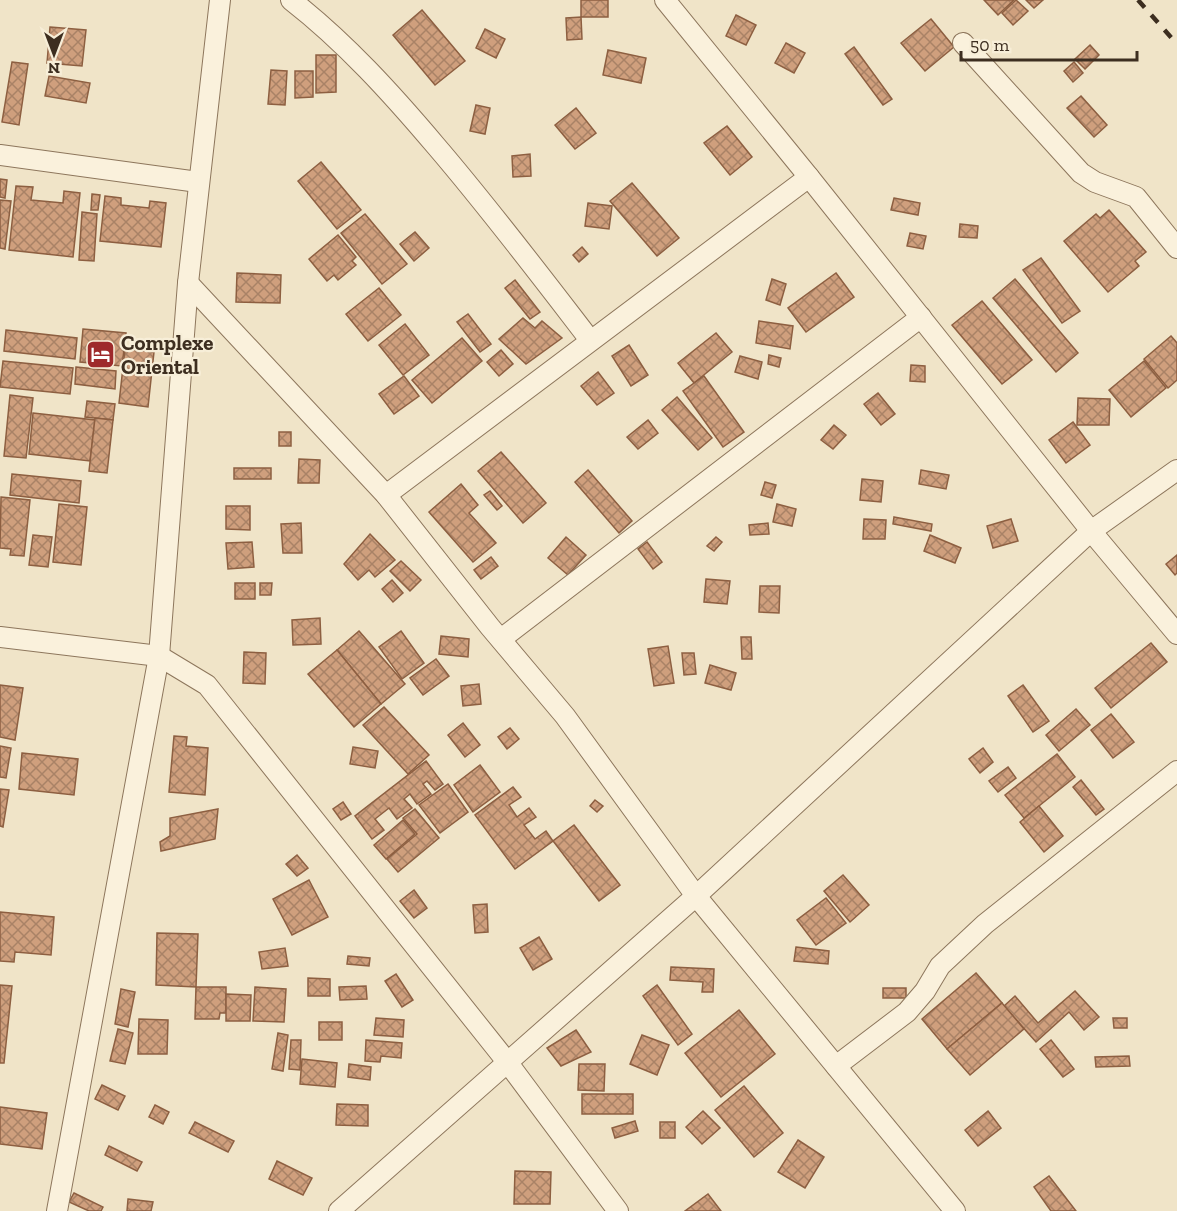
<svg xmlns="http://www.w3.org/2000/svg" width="1177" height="1211" font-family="'Zilla Slab',serif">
  <defs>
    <pattern id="building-cross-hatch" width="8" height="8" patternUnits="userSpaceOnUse" patternTransform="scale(1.5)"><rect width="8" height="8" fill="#cf9f7d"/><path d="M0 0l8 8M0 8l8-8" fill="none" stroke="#a98266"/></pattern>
  </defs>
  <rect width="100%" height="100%" fill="#f0e4c8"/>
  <g fill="url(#building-cross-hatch)" stroke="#8d5f41" stroke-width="1.5">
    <rect x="581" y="0" width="27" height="17"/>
    <polygon points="984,0 1014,0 998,15"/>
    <polygon points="1016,0 1028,11 1013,25 1002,13"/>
    <polygon points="1026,0 1043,0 1034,8"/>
    <polygon points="422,10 465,61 435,85 393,35"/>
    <polygon points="736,15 756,25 746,45 726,36"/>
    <polygon points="581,17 582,39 567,40 566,18"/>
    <polygon points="931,19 954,47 925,71 901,43"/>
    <polygon points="50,27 86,30 82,66 47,63"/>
    <polygon points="485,29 505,39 496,58 476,48"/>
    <polygon points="786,43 805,53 794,73 775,63"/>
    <polygon points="1090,45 1099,55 1085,69 1075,59"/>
    <polygon points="854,47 892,99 883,105 845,54"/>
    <polygon points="608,50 646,58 641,83 603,75"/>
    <polygon points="316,55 336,55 336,92 316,93"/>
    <polygon points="12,62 28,64 19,125 2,122"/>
    <polygon points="1074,62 1083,73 1073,82 1064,71"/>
    <polygon points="271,70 287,71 285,105 268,104"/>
    <polygon points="295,71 313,71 313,97 295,98"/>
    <polygon points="49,76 90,83 86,103 45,96"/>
    <polygon points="1081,96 1107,125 1094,137 1067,108"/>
    <polygon points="476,105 490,108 485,134 470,131"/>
    <polygon points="576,108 596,133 575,149 555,125"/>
    <polygon points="727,126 752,157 730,175 704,143"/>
    <polygon points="530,154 531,176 513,177 512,156"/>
    <polygon points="321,162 361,210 337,229 298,181"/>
    <polygon points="0,179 7,180 5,198 0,197"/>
    <polygon points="632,183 679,238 657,256 610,201"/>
    <polygon points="16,186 33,187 31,200 63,203 64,191 80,193 73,257 9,250"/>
    <polygon points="92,194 100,195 98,210 91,210"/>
    <polygon points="105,196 121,198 121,205 149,208 150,201 166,203 161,247 100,241"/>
    <polygon points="894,198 920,203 918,215 891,210"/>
    <polygon points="0,200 11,201 5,249 0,248"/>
    <polygon points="588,203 612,206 609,229 585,226"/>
    <polygon points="1109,210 1146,252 1135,261 1139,266 1108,292 1064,241 1096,214 1100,218"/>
    <polygon points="82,212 97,214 94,261 79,260"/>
    <polygon points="365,214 407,264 382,284 341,233"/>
    <polygon points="960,224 978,226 977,238 959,237"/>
    <polygon points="415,232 429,248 414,261 400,244"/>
    <polygon points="910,233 926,236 923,249 907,246"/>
    <polygon points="338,235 356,257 352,261 356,265 338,280 334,275 327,281 309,259"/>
    <polygon points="582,247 588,254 579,262 573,255"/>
    <polygon points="1041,258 1080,311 1062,323 1023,270"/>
    <polygon points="237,273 281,275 280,303 236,302"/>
    <polygon points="836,273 854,297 806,332 788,308"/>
    <polygon points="772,279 786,284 780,305 766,300"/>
    <polygon points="1015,279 1078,353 1056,372 993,298"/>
    <polygon points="515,280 540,312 530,319 505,288"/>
    <polygon points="379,288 401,315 368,341 346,314"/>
    <polygon points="982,301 1032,360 1002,384 952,325"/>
    <polygon points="468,314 491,344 480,352 457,322"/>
    <polygon points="523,318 535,328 542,321 562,338 526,364 499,339"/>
    <polygon points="759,321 793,326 790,349 756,343"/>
    <polygon points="405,324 429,355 403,375 379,345"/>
    <polygon points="83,329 126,333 122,366 80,362"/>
    <polygon points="6,330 77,338 75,359 4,351"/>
    <polygon points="716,333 732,352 694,383 678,363"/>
    <polygon points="1171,336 1177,343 1177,380 1168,388 1144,359"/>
    <polygon points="462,338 482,361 432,403 412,380"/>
    <polygon points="629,345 648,375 631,386 612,356"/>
    <polygon points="125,349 154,352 148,407 119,403"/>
    <polygon points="501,350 513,364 499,376 487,362"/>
    <polygon points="769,355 781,358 779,367 768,364"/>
    <polygon points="740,356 762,362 758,379 735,372"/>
    <polygon points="3,361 73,368 70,394 0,387"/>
    <polygon points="1144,361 1166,388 1131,417 1109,390"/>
    <polygon points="911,365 925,366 925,382 910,381"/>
    <polygon points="76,367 116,371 115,389 75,384"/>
    <polygon points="598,372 614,393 597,405 581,386"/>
    <polygon points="404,376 419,396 394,414 379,394"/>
    <polygon points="704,376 744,432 723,447 683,391"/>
    <polygon points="878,393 895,414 881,425 864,404"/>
    <polygon points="10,395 33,398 26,458 4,456"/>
    <polygon points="677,397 712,438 698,450 662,410"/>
    <polygon points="1078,398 1110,399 1109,425 1077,425"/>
    <polygon points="87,401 115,404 113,420 85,417"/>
    <polygon points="33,413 95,420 90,461 29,454"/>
    <polygon points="95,418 113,420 107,473 89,471"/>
    <polygon points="648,420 658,433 638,449 627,437"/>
    <polygon points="1073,422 1090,445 1066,463 1049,440"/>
    <polygon points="834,425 846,435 833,449 821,440"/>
    <rect x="279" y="432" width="12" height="14"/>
    <polygon points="501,452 546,503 523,523 478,471"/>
    <polygon points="299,459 320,460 319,483 298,483"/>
    <rect x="234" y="468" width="37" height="11"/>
    <polygon points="588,470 632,521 619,533 575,482"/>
    <polygon points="921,470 949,475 946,489 919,484"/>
    <polygon points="12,474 81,481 79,503 10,495"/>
    <polygon points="862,479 883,481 881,502 860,500"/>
    <polygon points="765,482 776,485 772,498 761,495"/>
    <polygon points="461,484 478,505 469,513 496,543 473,562 429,512"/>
    <polygon points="490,491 502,506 497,510 484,495"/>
    <polygon points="1,497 30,500 24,556 10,555 11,549 0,548"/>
    <polygon points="59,504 87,507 81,565 53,562"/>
    <polygon points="777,504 796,509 792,526 773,522"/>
    <polygon points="226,506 250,506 250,530 226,529"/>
    <polygon points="894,517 932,524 931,531 893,524"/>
    <polygon points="864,519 886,520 885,539 863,539"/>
    <polygon points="1011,519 1018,541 993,548 987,526"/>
    <polygon points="301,523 302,553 283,553 281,524"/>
    <polygon points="768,523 769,534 750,535 749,525"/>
    <polygon points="370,534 395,560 375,577 369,570 358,580 344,564"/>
    <polygon points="33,535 52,537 48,567 29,565"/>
    <polygon points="930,535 961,548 955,563 924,551"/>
    <polygon points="566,537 586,555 568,575 548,558"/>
    <polygon points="716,537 722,542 714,551 707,546"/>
    <polygon points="252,542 254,567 228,569 226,543"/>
    <polygon points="647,542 662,562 653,569 638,549"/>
    <polygon points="1177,555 1177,573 1175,575 1166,564"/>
    <polygon points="491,557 498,566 481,579 474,570"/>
    <polygon points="401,561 421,580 410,591 390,571"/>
    <polygon points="706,579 730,581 727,604 704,602"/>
    <polygon points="392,580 403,593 393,602 382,589"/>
    <rect x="235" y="583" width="20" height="16"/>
    <polygon points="260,583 272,583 271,595 260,595"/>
    <polygon points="760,586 780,586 779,613 759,612"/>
    <polygon points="320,618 321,644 293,645 292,620"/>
    <polygon points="359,631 405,684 381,704 337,650"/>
    <polygon points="401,631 424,663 402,679 379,647"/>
    <polygon points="441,636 469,639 468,657 439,654"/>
    <polygon points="741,637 751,637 752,659 742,659"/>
    <polygon points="1151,643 1167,662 1111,708 1095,688"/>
    <polygon points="668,646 674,683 654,686 648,649"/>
    <polygon points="337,650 381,704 354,727 308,674"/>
    <polygon points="244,652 266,653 265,684 243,683"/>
    <polygon points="682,653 694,653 696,674 684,675"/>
    <polygon points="436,659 449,676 423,695 410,678"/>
    <polygon points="710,665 736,673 731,690 705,683"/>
    <polygon points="479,684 481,704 463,706 461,686"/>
    <polygon points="0,685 23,688 15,740 0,737"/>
    <polygon points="1023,685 1049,721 1033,732 1008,696"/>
    <polygon points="384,707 429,755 408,774 363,725"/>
    <polygon points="1076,709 1090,725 1059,751 1046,735"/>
    <polygon points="1111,714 1134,742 1113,758 1091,730"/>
    <polygon points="463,723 480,745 465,757 448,735"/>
    <polygon points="510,728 519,739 507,749 498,737"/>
    <polygon points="174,736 187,737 186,746 208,748 205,795 169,792"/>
    <polygon points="0,746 11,748 6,778 0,777"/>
    <polygon points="353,747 378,751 375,768 350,764"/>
    <polygon points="983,748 993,762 980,773 969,759"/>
    <polygon points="22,753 78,759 74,795 19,789"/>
    <polygon points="1057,754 1075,777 1024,818 1005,795"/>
    <polygon points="426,761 443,784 435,790 427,781 423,784 431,794 417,804 410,794 404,799 412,808 397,819 389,808 375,819 384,830 372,839 355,816"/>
    <polygon points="480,765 500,792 473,812 454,785"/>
    <polygon points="1008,767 1016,778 998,792 989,781"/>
    <polygon points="1081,780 1104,809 1096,815 1073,787"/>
    <polygon points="448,784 468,812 440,833 419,805"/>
    <polygon points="513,787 521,797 509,805 517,817 529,808 536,817 524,825 535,839 546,831 553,841 515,869 475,815"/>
    <polygon points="0,789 9,790 3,827 0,826"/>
    <polygon points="595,800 603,806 597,812 590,806"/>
    <polygon points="343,802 351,814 341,820 333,809"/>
    <polygon points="1039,806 1063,836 1044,852 1020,822"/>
    <polygon points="218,809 215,839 161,851 160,842 170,836 170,818"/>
    <polygon points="415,809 439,838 398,872 387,859 417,834 403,818"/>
    <polygon points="403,820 415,834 386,859 374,845"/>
    <polygon points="574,825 620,885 599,901 553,841"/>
    <polygon points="297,855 308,868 297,876 286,864"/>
    <polygon points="843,875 869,905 850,922 824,891"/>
    <polygon points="309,880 328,917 292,935 273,899"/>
    <polygon points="414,890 427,908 414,918 400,901"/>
    <polygon points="826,898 846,923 816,945 797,920"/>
    <polygon points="487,904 488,932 475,933 473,905"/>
    <polygon points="0,912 54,917 51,955 15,952 14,962 0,961"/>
    <polygon points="157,933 198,934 196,987 156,985"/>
    <polygon points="539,937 552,959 533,970 520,948"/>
    <polygon points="796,947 829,951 828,964 794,961"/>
    <polygon points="285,948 288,966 262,969 259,952"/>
    <polygon points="348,956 370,958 369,966 347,964"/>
    <polygon points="671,967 714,969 713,992 702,992 703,982 670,980"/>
    <polygon points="976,973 1002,1003 947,1049 922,1019"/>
    <polygon points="396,974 413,1000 402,1007 385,981"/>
    <polygon points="308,978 330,979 330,996 308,996"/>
    <polygon points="0,985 12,986 4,1063 0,1063"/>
    <polygon points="657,985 692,1034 678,1045 643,996"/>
    <polygon points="366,986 367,999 340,1000 339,987"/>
    <polygon points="196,987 226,987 226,1013 220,1013 219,1019 195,1019"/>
    <polygon points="255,987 286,989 284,1022 253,1021"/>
    <rect x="883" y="988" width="23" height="10"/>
    <polygon points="121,989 135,992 128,1027 115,1024"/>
    <polygon points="1075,991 1099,1017 1084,1030 1069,1012 1036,1042 1004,1006 1015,996 1038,1023"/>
    <polygon points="226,994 251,995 250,1021 226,1021"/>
    <polygon points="1002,1003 1024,1029 970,1075 947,1049"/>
    <polygon points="739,1010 775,1054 721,1097 685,1053"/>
    <polygon points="376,1018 404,1020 403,1037 374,1035"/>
    <polygon points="1113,1018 1127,1018 1127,1028 1114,1028"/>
    <polygon points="139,1019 168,1020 167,1054 138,1054"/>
    <rect x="319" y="1022" width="23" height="18"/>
    <polygon points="118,1029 133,1033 125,1064 110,1061"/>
    <polygon points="576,1030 591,1052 561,1066 547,1048"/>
    <polygon points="278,1033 288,1035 283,1071 272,1069"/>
    <polygon points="642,1035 669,1045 657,1075 630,1064"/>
    <polygon points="291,1040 301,1040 300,1070 289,1069"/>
    <polygon points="366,1040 402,1043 401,1058 381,1056 380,1062 365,1061"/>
    <polygon points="1051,1040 1074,1069 1063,1077 1040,1049"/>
    <polygon points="1129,1056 1130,1066 1096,1067 1095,1057"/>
    <polygon points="302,1059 337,1063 335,1087 300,1084"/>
    <polygon points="349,1064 371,1067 370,1080 348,1077"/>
    <polygon points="579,1064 605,1064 604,1091 578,1090"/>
    <polygon points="102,1085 125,1096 118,1110 95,1099"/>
    <polygon points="744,1086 783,1133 754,1157 715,1110"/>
    <rect x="582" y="1094" width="51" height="20"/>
    <polygon points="337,1104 368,1105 368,1126 336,1125"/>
    <polygon points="155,1105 169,1112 163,1124 149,1117"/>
    <polygon points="0,1107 47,1113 42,1149 0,1144"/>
    <polygon points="703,1111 720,1128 702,1144 686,1127"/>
    <polygon points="988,1111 1001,1128 978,1146 965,1130"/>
    <polygon points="635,1121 638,1131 615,1138 612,1128"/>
    <polygon points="195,1122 234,1141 228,1152 189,1133"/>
    <rect x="660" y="1122" width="15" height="16"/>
    <polygon points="798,1140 824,1157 805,1188 778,1172"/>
    <polygon points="109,1146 142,1162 137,1171 105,1155"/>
    <polygon points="277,1161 312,1178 303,1195 269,1179"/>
    <polygon points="515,1171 551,1172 550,1204 514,1204"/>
    <polygon points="1049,1176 1076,1211 1051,1211 1034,1187"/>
    <polygon points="74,1193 103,1207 101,1211 89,1211 69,1202"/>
    <polygon points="708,1194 721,1211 685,1211"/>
    <polygon points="128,1199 153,1202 151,1211 127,1211"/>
  </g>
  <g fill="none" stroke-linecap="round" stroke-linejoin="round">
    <defs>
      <g id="minor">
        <path d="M291 0C345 42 392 94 436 146 490 209 540 275 590 340"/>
        <polyline points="665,0 809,177 1091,531 1177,634"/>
        <polyline points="963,43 1081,173 1095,182 1136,197 1177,248"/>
        <polyline points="0,155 198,182"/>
        <polyline points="188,283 386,495 490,627 565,716 696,896 955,1211"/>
        <polyline points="386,495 809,177"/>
        <polyline points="0,637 159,656 207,685 508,1063 618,1211"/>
        <polyline points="501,639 921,317"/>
        <polyline points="836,1066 907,1012 925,991 940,966 985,924 1177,771"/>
        <polyline points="57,1211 159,656 188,283 220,0"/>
        <polyline points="339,1211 696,896 1091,531 1177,470"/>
      </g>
    </defs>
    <use href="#minor" stroke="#8d765c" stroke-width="22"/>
    <use href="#minor" stroke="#faf1dc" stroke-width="20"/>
    <polyline stroke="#3d2e20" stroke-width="4.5" stroke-dasharray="10 10" stroke-linecap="butt" points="1138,0 1177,44"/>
  </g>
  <defs>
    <symbol id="hotel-square" viewBox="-11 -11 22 22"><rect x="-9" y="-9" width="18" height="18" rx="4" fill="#9e2a2b" stroke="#f7eed8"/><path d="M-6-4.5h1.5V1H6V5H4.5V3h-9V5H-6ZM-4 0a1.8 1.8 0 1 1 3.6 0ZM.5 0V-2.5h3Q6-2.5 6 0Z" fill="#fff"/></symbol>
  </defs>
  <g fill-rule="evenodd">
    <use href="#hotel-square" x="84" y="338" width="33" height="33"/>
  </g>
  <g text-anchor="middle" stroke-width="4.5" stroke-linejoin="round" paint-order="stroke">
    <g font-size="21" font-weight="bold" fill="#3d2e20" stroke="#f7eed8" text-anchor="start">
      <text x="121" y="350">Complexe<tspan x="121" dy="24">Oriental</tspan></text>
    </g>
  </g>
  <g transform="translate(54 54) rotate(180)" stroke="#f7eed8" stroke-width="4.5" paint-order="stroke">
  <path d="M0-4.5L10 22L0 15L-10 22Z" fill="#3d2e20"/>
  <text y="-9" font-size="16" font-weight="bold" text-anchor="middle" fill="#3d2e20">N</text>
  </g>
  <path d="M961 51v9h176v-9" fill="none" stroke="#3d2e20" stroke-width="3"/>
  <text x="970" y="51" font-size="18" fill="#3d2e20" stroke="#f7eed8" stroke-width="4.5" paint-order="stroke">50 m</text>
</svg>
